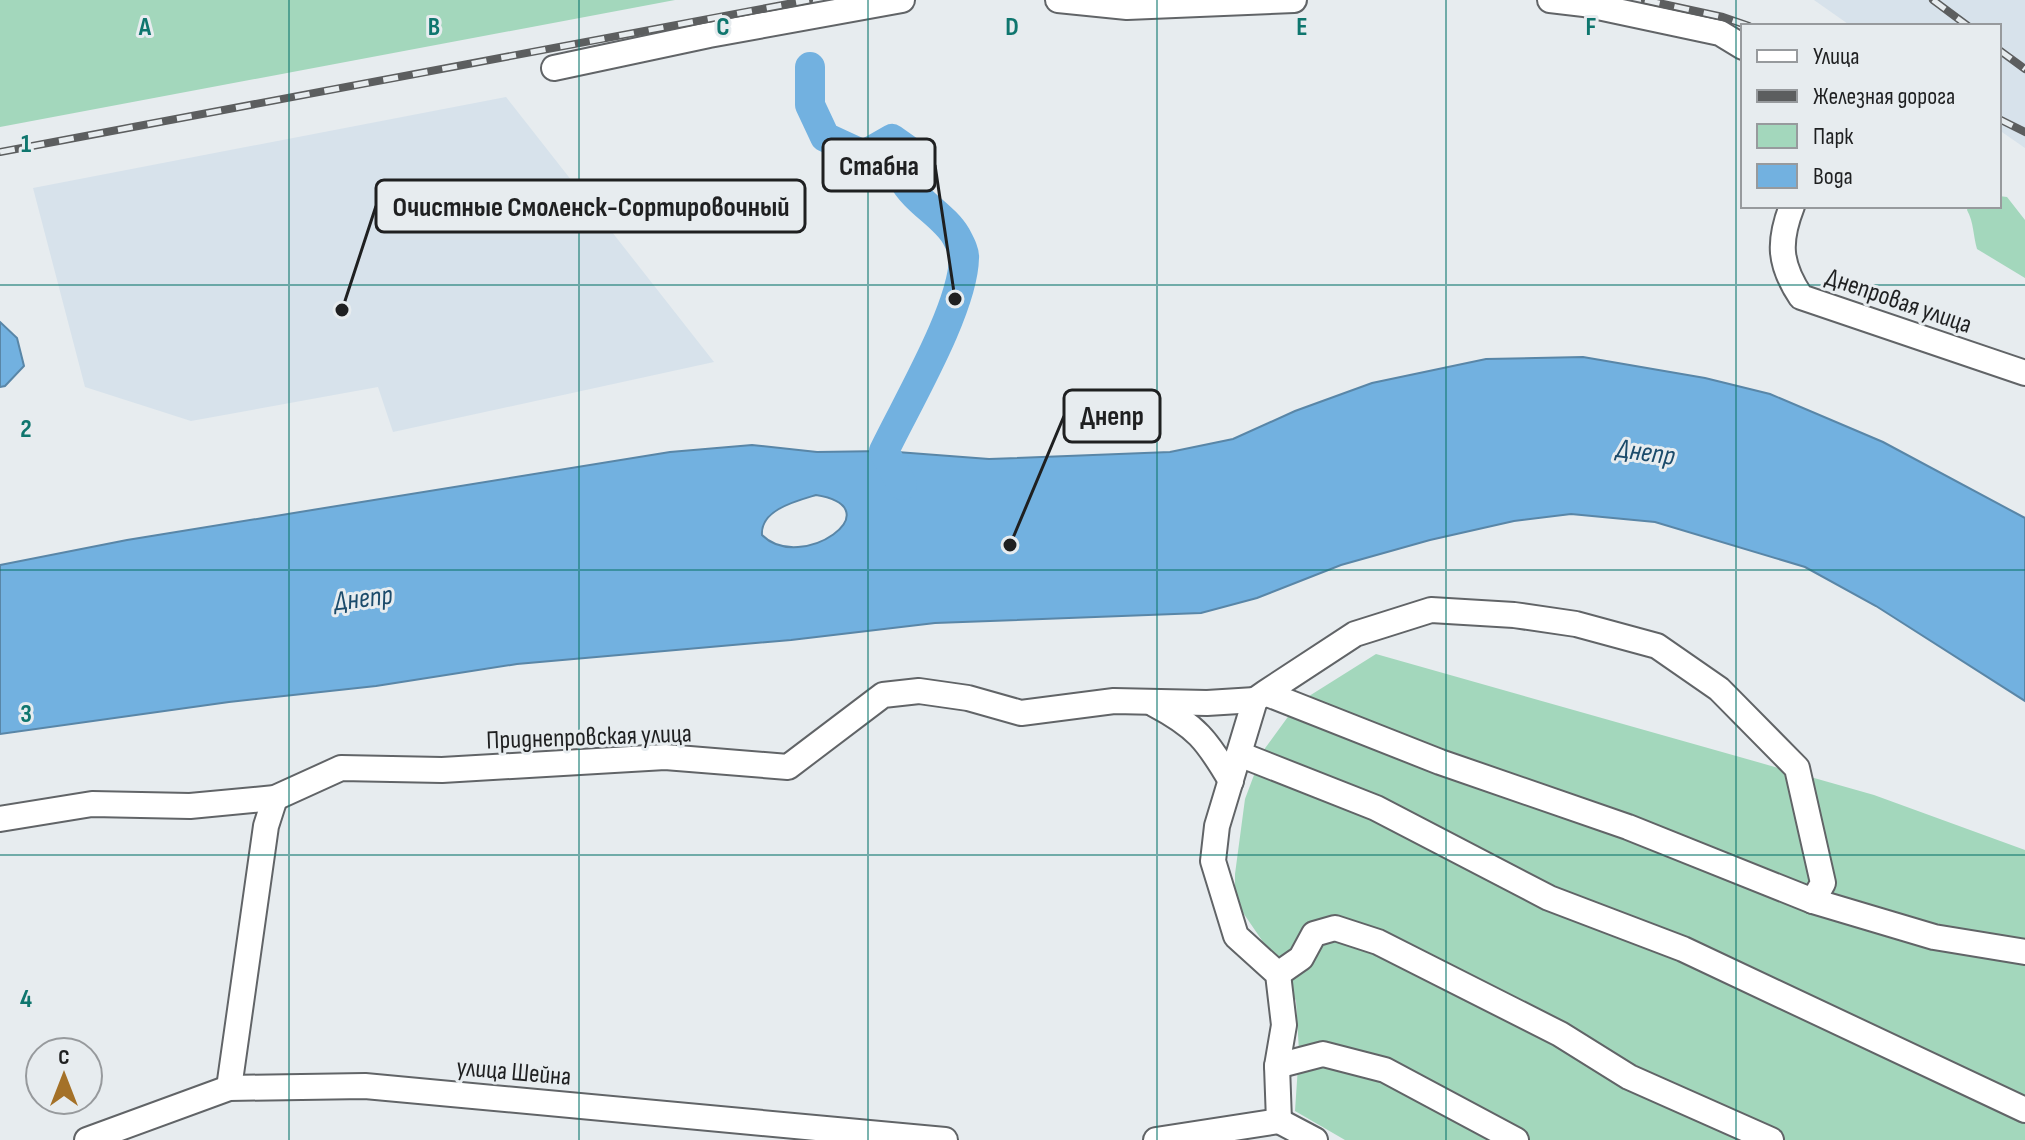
<svg xmlns="http://www.w3.org/2000/svg" width="2025" height="1140" font-family="'Sofia Sans Condensed',sans-serif">
  <rect width="100%" height="100%" fill="#e7ecef"/>
  <g fill="#d7e2eb">
    <polygon points="1814,0 2025,0 2025,148 1999,130 1999,26 1851,26"/>
    <polygon points="506,97 714,362 393,432 378,387 191,421 85,387 33,188"/>
  </g>
  <g fill="#a3d7bc">
    <polygon points="0,0 675,0 0,127"/>
    <path d="M1999 196 2007 197 2025 220V278L1977 249C1973 235 1974 223 1967 210L1968 206H1999Z"/>
    <polygon points="1376,654 1874,795 2025,850 2025,1140 1345,1140 1295,1111 1299,1051 1296,1001 1281,968 1235,901 1235,874 1245,799 1263,751 1298,703"/>
  </g>
  <g fill="#72b1e0" stroke="#5986a7" stroke-width="2" fill-rule="evenodd">
    <polygon points="0,322 17,338 24,366 5,386 0,387"/>
    <path d="M1583 357 1705 378 1770 394 1883 442 2025 518V701L1876 606 1805 567 1655 522 1571 514 1514 521 1430 540 1341 565 1257 598 1201 613 935 623 791 640 517 664 376 686 229 702 0 734V565L127 540 670 452 752 445 817 452 884 451 989 459 1170 452 1233 439 1295 411 1372 383 1486 359ZM816 495C895 508 801 574 762 535 760 510 796 501 816 495Z"/>
  </g>
  <g fill="none" stroke-linecap="round" stroke-linejoin="round">
    <path stroke="#72b1e0" stroke-width="30" d="M810 67V105L825 137 864 155 892 139 909 151 902 177C915 202 944 215 956 236 959 242 965 252 964 258 963 309 907 403 884 451L902 485"/>
    <defs>
      <g id="minor">
        <polyline points="1058,0 1127,7 1294,0"/>
        <polyline points="1550,0 1584,4 1720,33 1743,47"/>
        <polyline points="554,68 709,35 902,0"/>
        <path d="M1792 206C1778 242 1779 264 1801 297L2025 373"/>
        <polyline points="1265,693 1440,762 1628,827 1813,901 1823,883 1797,768 1719,689 1657,646 1576,624 1514,615 1431,610 1355,634 1265,693 1255,700 1217,826 1213,861 1236,936 1278,974 1284,1025 1277,1066 1279,1121"/>
        <path d="M1154 704C1196 726 1207 740 1231 781"/>
        <polyline points="1239,754 1376,808 1549,898 1683,949 2025,1110"/>
        <polyline points="0,819 92,804 190,806 275,798 341,768 442,770 665,757 788,767 883,695 919,691 968,698 1021,713 1114,701 1207,703 1255,700"/>
        <polyline points="1813,901 1934,937 2025,952"/>
        <polyline points="1278,974 1301,958 1314,934 1335,928 1378,942 1560,1034 1629,1077 1771,1140"/>
        <polyline points="1277,1066 1323,1054 1385,1070 1516,1140"/>
        <polyline points="229,1088 266,826 275,798"/>
        <polyline points="1279,1121 1315,1140"/>
        <polyline points="87,1140 229,1088 365,1086 945,1140"/>
        <polyline points="1156,1140 1279,1121"/>
      </g>
    </defs>
    <use href="#minor" stroke="#616467" stroke-width="28"/>
    <use href="#minor" stroke="#fff" stroke-width="24"/>
    <defs>
      <g id="rail">
        <polyline points="1645,0 1723,17 1749,26"/>
        <polyline points="1933,0 1968,26"/>
        <polyline points="1999,50 2025,69"/>
        <polyline points="1999,119 2025,132"/>
        <polyline points="0,152 809,0"/>
      </g>
    </defs>
    <use href="#rail" stroke="#5c5e5f" stroke-width="8"/>
    <use href="#rail" stroke="#e7ecef" stroke-width="5" stroke-dasharray="15" stroke-linecap="butt"/>
  </g>
  <path fill="none" stroke="#0f766e" stroke-width="2" stroke-opacity="0.55" d="M289 0V1140M579 0V1140M868 0V1140M1157 0V1140M1446 0V1140M1736 0V1140M0 285H2025M0 570H2025M0 855H2025"/>
  <g text-anchor="middle" stroke-width="6" stroke-linejoin="round" paint-order="stroke">
    <g font-size="26" fill="#1f2021" stroke="#e7ecef">
      <text transform="translate(1899 300) rotate(19)" y="9">Днепровая улица</text>
      <text transform="translate(589 736) rotate(-2)" y="9">Приднепровская улица</text>
      <text transform="translate(514 1071) rotate(5)" y="9">улица Шейна</text>
    </g>
    <g font-size="28" font-style="italic" fill="#1b4b6b" stroke="#e7ecef">
      <text transform="translate(1646 451) rotate(8)" y="10">Днепр</text>
      <text transform="translate(363 597) rotate(-7)" y="10">Днепр</text>
    </g>
  </g>
  <g font-size="26" text-anchor="middle" font-weight="bold" fill="#0f766e" stroke="#e7ecef" stroke-width="6" stroke-linejoin="round" paint-order="stroke">
    <text x="145" y="35">A</text>
    <text x="434" y="35">B</text>
    <text x="723" y="35">C</text>
    <text x="1012" y="35">D</text>
    <text x="1302" y="35">E</text>
    <text x="1591" y="35">F</text>
    <text x="26" y="152">1</text>
    <text x="26" y="437">2</text>
    <text x="26" y="722">3</text>
    <text x="26" y="1007">4</text>
  </g>
  <path fill="none" stroke="#1f2021" stroke-width="3" d="M955 299L935 165M342 310L376 206M1010 545L1064 416"/>
  <g fill="#1f2021" stroke="#e7ecef" stroke-width="3">
    <circle cx="955" cy="299" r="8"/>
    <circle cx="342" cy="310" r="8"/>
    <circle cx="1010" cy="545" r="8"/>
  </g>
  <g fill="#e7ecef" stroke="#1f2021" stroke-width="3">
    <rect x="823" y="139" width="112" height="52" rx="8"/>
    <rect x="376" y="180" width="429" height="52" rx="8"/>
    <rect x="1064" y="390" width="96" height="52" rx="8"/>
  </g>
  <g font-size="28" text-anchor="middle" font-weight="bold" fill="#1f2021">
    <text x="879" y="175">Стабна</text>
    <text x="591" y="216">Очистные Смоленск-Сортировочный</text>
    <text x="1112" y="425">Днепр</text>
  </g>
  <rect x="1741" y="24" width="260" height="184" fill="#e7ecef" stroke="#979a9d" stroke-width="2"/>
  <rect x="1757" y="50" width="40" height="12" fill="#ffffff" stroke="#979a9d" stroke-width="2"/>
  <text x="1813" y="64" font-size="24" fill="#1f2021">Улица</text>
  <rect x="1757" y="90" width="40" height="12" fill="#5c5e5f" stroke="#979a9d" stroke-width="2"/>
  <text x="1813" y="104" font-size="24" fill="#1f2021">Железная дорога</text>
  <rect x="1757" y="124" width="40" height="24" fill="#a3d7bc" stroke="#979a9d" stroke-width="2"/>
  <text x="1813" y="144" font-size="24" fill="#1f2021">Парк</text>
  <rect x="1757" y="164" width="40" height="24" fill="#72b1e0" stroke="#979a9d" stroke-width="2"/>
  <text x="1813" y="184" font-size="24" fill="#1f2021">Вода</text>
  <g transform="translate(64 1076)"><circle r="38" fill="#e7ecef" stroke="#979a9d" stroke-width="2"/>
  <path d="M0-6L14 30L0 20L-14 30Z" fill="#a47128"/>
  <text y="-12" font-size="22" font-weight="bold" text-anchor="middle" fill="#1f2021">С</text>
  </g>
</svg>
